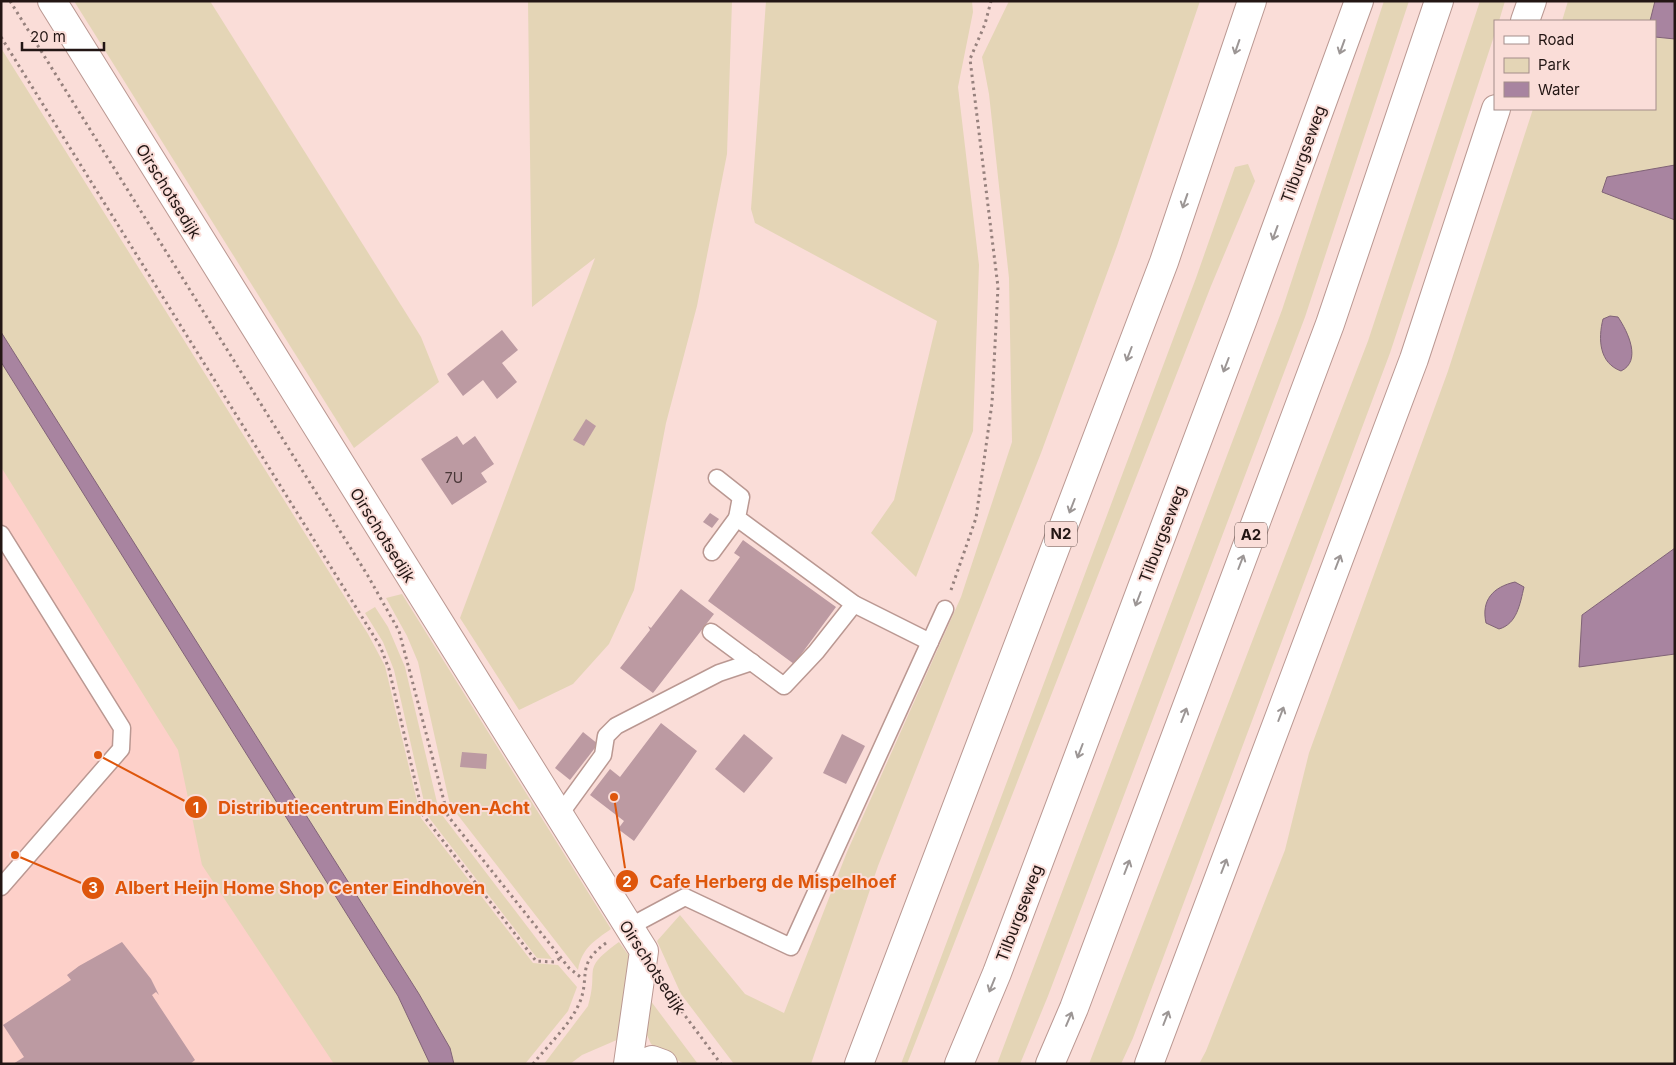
<svg xmlns="http://www.w3.org/2000/svg" width="1676" height="1065" font-family="Inter,sans-serif">
  <rect width="100%" height="100%" fill="#faddd8"/>
  <polygon fill="#fdd0c9" points="1,447 390,1064 1,1064"/>
  <g fill="#e4d5b6">
    <polygon points="74,1 210,1 421,337 439,382 354,448"/>
    <polygon points="528,1 732,1 727,154 697,306 666,423 634,590 609,644 573,684 519,710 460,618 595,258 532,307"/>
    <polygon points="766,1 972,1 973,12 958,87 979,265 973,431 916,577 871,533 894,500 937,321 755,223 751,209"/>
    <polygon points="1009,1 1200,1 1117,246 1041,453 878,866 811,1064 734,1064 681,994 657,941 680,915 745,994 784,1013 847,852 961,597 1012,442 1009,278 989,94 982,57"/>
    <polygon points="1384,1 1409,1 1305,317 1048,996 1020,1064 997,1064 1282,310"/>
    <polygon points="1480,1 1505,1 1499,21 1495,21 1495,33 1390,353 1133,1038 1121,1064 1089,1064 1368,341"/>
    <polygon points="1568,1 1655,1 1650,21 1562,21"/>
    <polygon points="1655,37 1675,39 1675,165 1607,177 1675,220 1675,548 1582,615 1579,666 1675,654 1675,1064 1199,1064 1206,1051 1285,850 1309,753 1448,371 1533,109 1655,109"/>
    <polygon points="1,48 368,634 385,666 421,818 533,963 558,965 577,987 568,1011 525,1064 454,1064 450,1048 419,994 1,332"/>
    <polygon points="1248,164 1255,181 1211,286 907,1064 901,1064 1196,278 1235,167"/>
    <polygon points="1,362 398,996 430,1064 334,1064 202,865 178,750 1,467"/>
    <path d="M402 594 611 929C594 941 582 948 578 970L450 805 418 662 407 636 386 598Z"/>
    <polygon points="375,607 388,627 405,667 439,811 552,959 537,958 427,815 394,670 383,642 365,613"/>
    <path d="M619 942 632 960 619 1039 582 1055 570 1064H544L588 1006C600 967 579 971 619 942Z"/>
    <polygon points="650,1000 698,1064 684,1064 651,1044 646,1033"/>
  </g>
  <g fill="#a884a0" stroke="#806376">
    <polygon points="1655,1 1675,1 1675,39 1655,37 1655,21 1650,21"/>
    <polygon points="1675,165 1675,220 1602,192 1607,177"/>
    <path d="M1610 316 1618 317C1628 332 1642 361 1621 371 1599 363 1598 339 1603 319Z"/>
    <polygon points="1,332 419,994 450,1048 454,1064 430,1064 398,996 1,362"/>
    <polygon points="1675,548 1675,654 1579,667 1582,615"/>
    <path d="M1515 582 1524 587C1520 604 1517 624 1499 629L1486 623C1481 600 1493 587 1515 582Z"/>
  </g>
  <g fill="#bc9aa2">
    <polygon points="502,330 518,350 502,363 517,382 497,399 483,380 463,396 447,374"/>
    <polygon points="586,419 596,426 584,446 573,440"/>
    <polygon points="457,436 463,445 475,436 494,464 481,473 487,482 452,505 421,459"/>
    <polygon points="710,513 719,519 712,528 703,522"/>
    <polygon points="743,540 836,607 794,664 708,601 740,557 734,553"/>
    <polygon points="681,589 714,614 653,693 620,668 650,630 648,626 651,628"/>
    <polygon points="661,723 697,751 634,841 618,829 624,821 590,795 610,769 620,777"/>
    <polygon points="583,732 598,744 570,780 555,768"/>
    <polygon points="744,734 773,758 744,793 715,769"/>
    <polygon points="842,734 865,746 846,784 823,773"/>
    <polygon points="462,752 487,754 486,769 460,767"/>
    <polygon points="122,942 151,979 159,995 156,992 152,995 195,1060 190,1064 13,1064 24,1057 3,1025 71,980 67,975 79,966"/>
  </g>
  <g fill="none" stroke-linecap="round" stroke-linejoin="round">
    <defs>
      <g id="service">
        <polyline points="717,478 741,497 737,518 854,604 930,642"/>
        <polyline points="1,534 122,728 121,749 1,887"/>
        <polyline points="712,552 737,518"/>
        <polyline points="711,632 784,686 816,652 854,604"/>
        <polyline points="558,817 603,755 606,736 616,726 719,673 752,662"/>
        <polyline points="627,928 685,897 791,947 945,609"/>
      </g>
      <g id="minor">
        <polyline points="52,1 644,951 628,1064"/>
        <polyline points="642,1064 652,1060 663,1064"/>
      </g>
      <g id="trunk">
        <polyline points="1525,21 1532,1"/>
        <polyline points="1149,1064 1414,359 1496,109"/>
      </g>
      <g id="motorway">
        <polyline points="859,1064 1164,262 1252,1"/>
        <polyline points="959,1064 997,973 1243,319 1359,1"/>
        <polyline points="1050,1064 1074,1008 1330,324 1439,1"/>
      </g>
    </defs>
    <use href="#service" stroke="#ba9892" stroke-width="19"/>
    <use href="#minor" stroke="#ba9892" stroke-width="30"/>
    <use href="#trunk" stroke="#ba9892" stroke-width="30"/>
    <use href="#motorway" stroke="#ba9892" stroke-width="30"/>
    <g stroke="#96817d" stroke-width="3" stroke-dasharray="2.5 4" stroke-linecap="butt">
      <polyline points="10,1 368,576 399,631 448,816 569,968 583,979"/>
      <polyline points="1,37 380,646 389,669 423,815 536,961 554,962 561,958"/>
      <polyline points="951,590 976,518 992,403 998,287 970,59 985,24 991,1"/>
      <polyline points="666,990 721,1064"/>
      <path d="M533 1064C548 1045 569 1026 579 1004 591 977 575 965 606 943"/>
    </g>
    <use href="#service" stroke="#fff" stroke-width="16"/>
    <use href="#minor" stroke="#fff" stroke-width="28"/>
    <use href="#trunk" stroke="#fff" stroke-width="28"/>
    <use href="#motorway" stroke="#fff" stroke-width="28"/>
  </g>
  <defs><path id="oneway-shaft" d="M-6 0H5M1.5-3L5.5 0L1.5 3" fill="none" stroke-width="1.6" stroke-linecap="round" stroke-linejoin="round" transform="scale(1.25)"/></defs>
  <g stroke="#9c9695">
    <use href="#oneway-shaft" transform="translate(1237 47) rotate(109)"/>
    <use href="#oneway-shaft" transform="translate(1342 47) rotate(110)"/>
    <use href="#oneway-shaft" transform="translate(1185 201) rotate(109)"/>
    <use href="#oneway-shaft" transform="translate(1275 233) rotate(110)"/>
    <use href="#oneway-shaft" transform="translate(1129 354) rotate(111)"/>
    <use href="#oneway-shaft" transform="translate(1226 365) rotate(111)"/>
    <use href="#oneway-shaft" transform="translate(1072 506) rotate(111)"/>
    <use href="#oneway-shaft" transform="translate(1241 562) rotate(-69)"/>
    <use href="#oneway-shaft" transform="translate(1338 562) rotate(-69)"/>
    <use href="#oneway-shaft" transform="translate(1138 599) rotate(111)"/>
    <use href="#oneway-shaft" transform="translate(1281 714) rotate(-69)"/>
    <use href="#oneway-shaft" transform="translate(1184 715) rotate(-69)"/>
    <use href="#oneway-shaft" transform="translate(1080 751) rotate(111)"/>
    <use href="#oneway-shaft" transform="translate(1224 866) rotate(-69)"/>
    <use href="#oneway-shaft" transform="translate(1127 867) rotate(-69)"/>
    <use href="#oneway-shaft" transform="translate(992 985) rotate(112)"/>
    <use href="#oneway-shaft" transform="translate(1166 1018) rotate(-69)"/>
    <use href="#oneway-shaft" transform="translate(1069 1019) rotate(-67)"/>
  </g>
  <g text-anchor="middle" stroke-width="4" stroke-linejoin="round" paint-order="stroke">
    <g font-size="14" fill="#493738">
      <text x="454" y="483">7U</text>
    </g>
    <g fill="#faddd8" stroke="#64524f" stroke-width="1">
      <rect x="1045" y="521.5" width="32" height="25" rx="4"/>
      <rect x="1235" y="522.5" width="32" height="25" rx="4"/>
    </g>
    <g font-size="15" font-weight="bold" fill="#231614">
      <text x="1061" y="539">N2</text>
      <text x="1251" y="540">A2</text>
    </g>
    <g font-size="16" fill="#231614" stroke="#faddd8">
      <text transform="translate(1303 154) rotate(-70)" y="6">Tilburgseweg</text>
      <text transform="translate(169 191) rotate(58)" y="6">Oirschotsedijk</text>
      <text transform="translate(1162 534) rotate(-69)" y="6">Tilburgseweg</text>
      <text transform="translate(383 535) rotate(58)" y="6">Oirschotsedijk</text>
      <text transform="translate(1019 913) rotate(-69)" y="6">Tilburgseweg</text>
      <text transform="translate(653 967) rotate(57)" y="6">Oirschotsedijk</text>
    </g>
  </g>
  <path fill="none" stroke="#de560c" stroke-width="2" d="M98 755L196 807M614 797L627 881M15 855L93 888"/>
  <g fill="#de560c" stroke="#faddd8" stroke-width="2">
    <circle cx="98" cy="755" r="5"/>
    <circle cx="614" cy="797" r="5"/>
    <circle cx="15" cy="855" r="5"/>
    <circle cx="196" cy="807" r="12"/>
    <circle cx="627" cy="881" r="12"/>
    <circle cx="93" cy="888" r="12"/>
  </g>
  <g font-size="15" text-anchor="middle" font-weight="bold" fill="#fff">
    <text x="196" y="813">1</text>
    <text x="627" y="887">2</text>
    <text x="93" y="893">3</text>
  </g>
  <g font-size="18" text-anchor="middle" font-weight="bold" fill="#de560c" stroke="#faddd8" stroke-width="4" stroke-linejoin="round" paint-order="stroke">
    <text x="374" y="814">Distributiecentrum Eindhoven-Acht</text>
    <text x="773" y="888">Cafe Herberg de Mispelhoef</text>
    <text x="300" y="894">Albert Heijn Home Shop Center Eindhoven</text>
  </g>
  <rect width="1676" height="1065" fill="none" stroke="#231614" stroke-width="5"/>
  <rect x="1494" y="20" width="162" height="90" fill="#faddd8" stroke="#a48d8a"/>
  <rect x="1504" y="36" width="25" height="8" fill="#ffffff" stroke="#a48d8a"/>
  <text x="1538" y="45" font-size="15" fill="#231614">Road</text>
  <rect x="1504" y="58" width="25" height="15" fill="#e4d5b6" stroke="#a48d8a"/>
  <text x="1538" y="70" font-size="15" fill="#231614">Park</text>
  <rect x="1504" y="82" width="25" height="15" fill="#a884a0" stroke="#a48d8a"/>
  <text x="1538" y="95" font-size="15" fill="#231614">Water</text>
  <path d="M22 42v8h82v-8" fill="none" stroke="#231614" stroke-width="2.5"/>
  <text x="30" y="42" font-size="15" fill="#231614" stroke="#faddd8" stroke-width="4" paint-order="stroke">20 m</text>
</svg>
